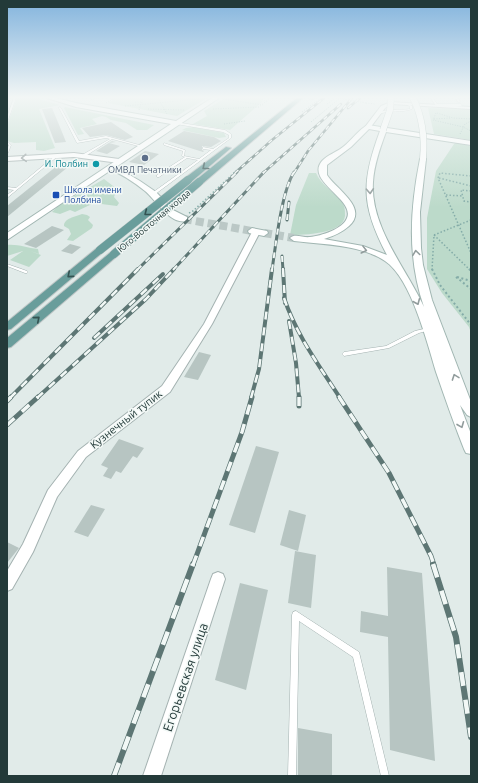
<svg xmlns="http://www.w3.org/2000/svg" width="478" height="783" font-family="Ubuntu,sans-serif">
  <rect width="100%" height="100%" fill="#e1ebe9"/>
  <g fill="#bcdaca">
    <polygon points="17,98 35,98 60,105 39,109 55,148 44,151 36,150 36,142 14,143 7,141 7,125"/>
    <polygon points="117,98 207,98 177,116 108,103"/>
    <polygon points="225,98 263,98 262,102 230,130 193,124 207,116 204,111"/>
    <polygon points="65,107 154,125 147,130 137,130 126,123 111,120 106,117 102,116 92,119 97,124 80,128 84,134 78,135 64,108"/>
    <polygon points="428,108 471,109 471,140 434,134"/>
    <polygon points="193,127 224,133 226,137 219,138 182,130 186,128"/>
    <polygon points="456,143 471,146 471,333 469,327 442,293 427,269 427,218 436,171 454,144"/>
    <path d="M309 173H316C321 185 333 191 341 201 345 205 345 210 345 216 343 234 304 235 290 235L296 205Z"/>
    <polygon points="104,179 117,189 114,197 119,203 117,206 94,203 75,212 70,210 60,214 52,212 59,205"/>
    <path d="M82 214 87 215 90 217 88 220 93 225 92 228 73 241 67 240 71 234 69 229 64 226C64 218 75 217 82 214Z"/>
    <path d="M7 245C18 244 27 248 38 249L39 254 30 251 41 255 29 267 10 260 23 251 7 256Z"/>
  </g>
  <g fill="#b7c5c2">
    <polygon points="52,108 62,132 66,142 55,143 42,109"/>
    <polygon points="111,122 133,137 125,140 106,135 90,137 82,128"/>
    <polygon points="184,131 214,137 221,141 211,147 202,146 202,150 204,151 203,152 168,141"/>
    <polygon points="112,141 116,142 109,143 120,146 107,154 96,151"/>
    <polygon points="145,151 159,154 144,165 129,162"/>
    <polygon points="63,161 68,167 7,217 7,206"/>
    <polygon points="52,226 64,230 36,248 24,244"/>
    <polygon points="70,244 81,247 72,254 61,251"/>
    <polygon points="199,352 211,355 198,380 184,377"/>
    <polygon points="119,439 144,448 137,458 133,456 121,473 116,471 111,479 103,476 108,468 101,465"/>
    <polygon points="256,446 279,452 255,533 229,525"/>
    <polygon points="91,505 105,509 88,537 74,532"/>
    <polygon points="289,510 306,515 298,551 280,545"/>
    <polygon points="7,542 19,548 7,563"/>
    <polygon points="295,551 316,555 311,608 288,603"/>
    <polygon points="387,567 422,573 435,761 390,750 388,637 360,632 361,611 388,616"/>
    <polygon points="240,583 268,590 246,690 215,680"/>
    <polygon points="298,728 332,734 332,776 298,776"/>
  </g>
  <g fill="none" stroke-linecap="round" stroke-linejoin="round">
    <g stroke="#bbc8c6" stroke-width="8" stroke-dasharray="8 4" stroke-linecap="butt">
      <polyline points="184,219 252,231"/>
      <polyline points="264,233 294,238"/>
    </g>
    <defs>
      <g id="lane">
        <polygon points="14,98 16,98 8,120 7,121 7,117"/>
        <polygon points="431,98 433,98 437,104 461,104 462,105 461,106 436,106"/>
        <polygon points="456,98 458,98 460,102 458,102"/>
        <path d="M405 104 406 103 412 106V109C401 113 390 110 379 114L378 113C388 108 399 111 410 109V106Z"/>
        <polygon points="60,107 61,108 79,141 106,136 143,146 142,147 112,139 84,157 82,157 82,155 110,139 106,138 77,143 59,108"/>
        <polygon points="175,122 225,130 231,134 231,138 154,195 152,195 152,193 198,160 187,158 159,177 157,177 157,175 185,157 182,156 183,151 164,145 164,143 185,150 184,156 199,159 211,150 203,149 203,147 213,149 229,138 229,135 223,132 176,124"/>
        <polygon points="7,141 11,145 8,153 7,154 7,149 9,145 7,144"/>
        <polygon points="56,155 58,156 7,198 7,195 14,190 7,189 7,187 16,188"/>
        <polygon points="7,264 27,271 28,272 27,273 25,273 7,266"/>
        <polygon points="428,328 430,328 430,330 419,333 389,348 344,356 342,354 344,352 386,346 415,331"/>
        <polygon points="296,611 359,652 389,776 381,776 353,657 299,621 296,776 288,776 292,615 293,612"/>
      </g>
      <g id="street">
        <polygon points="391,102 471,107 471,109 392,104 385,108 370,128 366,128 365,127 381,106"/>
        <polygon points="74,153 119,159 122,161 119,163 74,157 7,161 7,157"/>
        <polygon points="256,230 260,232 212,324 170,392 86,457 57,497 33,552 12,589 7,591 7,571 23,544 48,490 78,451 162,386 204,324 252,232"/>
        <polygon points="218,572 223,574 225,579 161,776 143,776 211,579 213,574"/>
      </g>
      <g id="secondary">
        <path d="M47 98H56L76 103 176 121 212 98H219L116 167 140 181 156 192 173 210 187 217V221C170 225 157 201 145 191 135 183 124 175 111 170L7 240V233L171 124 76 107Z"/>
        <path d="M368 125 471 141V145L386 132C380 148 374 165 373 182 370 227 406 268 424 307 407 258 410 209 420 159L423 157 426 159 420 212 421 248 423 265 432 300 471 402V417L467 415 460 405 471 434V454L466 453 464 449C454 424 445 398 436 372 427 342 411 278 385 261 362 245 321 244 294 241L290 238C295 233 303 238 310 237 321 236 343 229 347 218 355 199 305 181 322 161 327 155 337 152 343 147 351 141 359 129 368 125ZM369 129 380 131C361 182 361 206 387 255L363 246 324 239C334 236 342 232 349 226 369 208 336 189 327 175V165L351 147Z"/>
        <polygon points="252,228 267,231 268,233 264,236 249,233 248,231"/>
      </g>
      <g id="primary">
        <polygon points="297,98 303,98 202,184 196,184 196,180"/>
        <polygon points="226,147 231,148 191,182 185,182 185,178"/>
        <polygon points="100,247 103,248 104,250 103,252 11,329 7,330 7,322 97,248"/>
        <polygon points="114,251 117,252 118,254 117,256 11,347 7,348 7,338 111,252"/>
      </g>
    </defs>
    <use href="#lane" stroke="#a4b2b1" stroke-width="1"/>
    <use href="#street" stroke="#a4b2b1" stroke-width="2"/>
    <use href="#secondary" stroke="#a1b6b2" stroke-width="2"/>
    <use href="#primary" stroke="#c1c8c8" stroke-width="2"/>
    <g stroke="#84aca8" stroke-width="1" stroke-dasharray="1 1.5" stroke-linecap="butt">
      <polyline points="158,98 167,114"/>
      <polyline points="260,98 267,102"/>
      <polyline points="311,98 309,99 312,100 315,98"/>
      <polyline points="223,99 263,105"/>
      <polyline points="91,100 97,98"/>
      <polyline points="135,102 143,102"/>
      <polyline points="106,103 115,98"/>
      <polyline points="366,103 375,104"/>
      <polyline points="327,104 335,98"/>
      <polyline points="125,106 200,99"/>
      <polyline points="148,109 184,110"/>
      <polyline points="213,109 259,107 270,98"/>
      <polyline points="139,110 143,98"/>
      <polyline points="302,112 321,98"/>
      <polyline points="436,113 433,120 463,127 471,131"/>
      <polyline points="437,113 453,118 471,119"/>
      <polyline points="434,119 451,118"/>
      <polyline points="311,122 340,98"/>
      <polyline points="224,124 245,121"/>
      <polyline points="460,134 465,124 471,121"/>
      <polyline points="233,173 303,114"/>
    </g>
    <g stroke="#84aca8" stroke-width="1.5" stroke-dasharray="1.5 2" stroke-linecap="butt">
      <polyline points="471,176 440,173 438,178 471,253"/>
      <polyline points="439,178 471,186"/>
      <polyline points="471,191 461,190 464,201 471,202"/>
      <polyline points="446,195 463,196"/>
      <polyline points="189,213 193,211 235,172"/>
      <polyline points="434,235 470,270"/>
      <polyline points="434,235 471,220"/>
      <polyline points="432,270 434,235"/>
    </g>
    <g stroke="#84aca8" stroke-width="2" stroke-dasharray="2 2.5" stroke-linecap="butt">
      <polyline points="432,269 440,285 471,325"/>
      <polyline points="469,269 471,271"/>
      <polyline points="456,277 471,289"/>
      <polyline points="457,277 471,281"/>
    </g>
    <use href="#lane" fill="#fff" fill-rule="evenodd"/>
    <use href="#street" fill="#fff" fill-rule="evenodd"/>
    <use href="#secondary" fill="#fff" fill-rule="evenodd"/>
    <use href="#primary" fill="#699d9b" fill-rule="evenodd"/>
    <defs>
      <g id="rail-far4">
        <polyline points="348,108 360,98"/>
        <polyline points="235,173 272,140 324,98"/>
        <polyline points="263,173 341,104"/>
        <polyline points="294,173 308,151 352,98"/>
      </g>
      <g id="rail-far3">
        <polyline points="287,220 289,202"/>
        <polyline points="282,256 283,270"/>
        <polyline points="137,270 237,172"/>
        <polyline points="173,270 264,172"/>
        <path d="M272 270C276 244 281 193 294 172"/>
      </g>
      <g id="rail-far2">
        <polyline points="283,269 285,303"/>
        <path d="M284 298C297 336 318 364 340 398"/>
        <polyline points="289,321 296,363 299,398"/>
        <polyline points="94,338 163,274"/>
        <polyline points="10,398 138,269"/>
        <polyline points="37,398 146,299 174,269"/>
        <polyline points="251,398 259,369 272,269"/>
      </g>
      <g id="rail-far1">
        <polyline points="299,397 299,406"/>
        <polyline points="339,397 389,473 431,556 434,565"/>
        <polyline points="7,401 11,397"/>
        <polyline points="7,425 38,397"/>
        <polyline points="193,565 242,432 252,397"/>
      </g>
      <g id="rail">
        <polyline points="433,564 456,637 471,737"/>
        <polyline points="114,776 193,564"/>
      </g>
    </defs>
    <use href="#rail-far4" stroke="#5d7674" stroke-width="2.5"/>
    <use href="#rail-far3" stroke="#5d7674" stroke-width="3"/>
    <use href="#rail-far2" stroke="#5d7674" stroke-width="4"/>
    <use href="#rail-far1" stroke="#5d7674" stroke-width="5"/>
    <use href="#rail" stroke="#5d7674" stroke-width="6"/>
    <use href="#rail-far4" stroke="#f2f8f6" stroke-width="1.5" stroke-dasharray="4.5" stroke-linecap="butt"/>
    <use href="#rail-far3" stroke="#f2f8f6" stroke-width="2" stroke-dasharray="6" stroke-linecap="butt"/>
    <use href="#rail-far2" stroke="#f2f8f6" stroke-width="2.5" stroke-dasharray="8" stroke-linecap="butt"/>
    <use href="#rail-far1" stroke="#f2f8f6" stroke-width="3.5" stroke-dasharray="10" stroke-linecap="butt"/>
    <use href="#rail" stroke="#f2f8f6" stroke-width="4.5" stroke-dasharray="14" stroke-linecap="butt"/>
    <defs>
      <g id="secondary-bridge">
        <path d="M413 98C423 118 425 137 423 159"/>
        <polyline points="383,130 390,110 391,98"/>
      </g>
      <g id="primary-bridge">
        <polyline points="100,250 188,180"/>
        <polyline points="114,254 199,182"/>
      </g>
    </defs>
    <use href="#secondary-bridge" stroke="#a1b6b2" stroke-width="7" stroke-linecap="butt"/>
    <use href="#primary-bridge" stroke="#c1c8c8" stroke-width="9" stroke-linecap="butt"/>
    <polyline stroke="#84aca8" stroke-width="1" stroke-dasharray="1 1.5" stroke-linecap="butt" points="338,98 366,103"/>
    <use href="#secondary-bridge" stroke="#fff" stroke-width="6"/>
    <use href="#primary-bridge" stroke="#699d9b" stroke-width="8"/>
  </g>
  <defs><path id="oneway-chevron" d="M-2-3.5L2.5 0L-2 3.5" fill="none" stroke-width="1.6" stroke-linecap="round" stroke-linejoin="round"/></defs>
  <g stroke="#919c9c">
    <use href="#oneway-chevron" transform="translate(24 158) rotate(176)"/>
    <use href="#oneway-chevron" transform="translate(370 191) rotate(87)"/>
    <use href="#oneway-chevron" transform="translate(364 250) rotate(14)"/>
    <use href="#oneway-chevron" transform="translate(416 253) rotate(-98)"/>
    <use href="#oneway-chevron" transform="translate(417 302) rotate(67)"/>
    <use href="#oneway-chevron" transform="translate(455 377) rotate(-110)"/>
    <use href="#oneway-chevron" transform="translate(461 425) rotate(68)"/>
  </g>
  <g stroke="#345352">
    <use href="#oneway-chevron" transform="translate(205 167) rotate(141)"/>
    <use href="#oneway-chevron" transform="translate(147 213) rotate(142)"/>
    <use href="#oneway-chevron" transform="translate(70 275) rotate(140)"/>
    <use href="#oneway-chevron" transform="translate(37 319) rotate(-40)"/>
  </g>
  <linearGradient id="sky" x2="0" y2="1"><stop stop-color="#83b4dd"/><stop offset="0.47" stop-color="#f2f6f5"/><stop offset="1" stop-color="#f2f6f5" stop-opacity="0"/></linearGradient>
  <rect width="478" height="207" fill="url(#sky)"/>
  <circle fill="#5c6f8a" stroke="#f2f8f6" stroke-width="1.5" cx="145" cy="158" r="4"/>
  <circle fill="#0f9aa8" stroke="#f2f8f6" stroke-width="1.5" cx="96" cy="164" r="4"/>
  <rect fill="#1a4fb4" stroke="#f2f8f6" stroke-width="1.5" x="52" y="191" width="8" height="8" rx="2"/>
  <g text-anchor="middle" stroke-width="3" stroke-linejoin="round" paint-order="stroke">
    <g font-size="9" fill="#0d838f" stroke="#f2f8f6" text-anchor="end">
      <text x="88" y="167">И. Полбин</text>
    </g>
    <g font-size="9" fill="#4e5e75" stroke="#f2f8f6">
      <text x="145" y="173">ОМВД Печатники</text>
    </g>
    <g font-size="9" fill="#164399" stroke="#f2f8f6" text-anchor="start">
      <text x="64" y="193">Школа имени<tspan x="64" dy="10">Полбина</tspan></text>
    </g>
    <g font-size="9" fill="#233a39" stroke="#f2f8f6">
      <text transform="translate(154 221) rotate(-40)" y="3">Юго-Восточная хорда</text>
    </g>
    <g font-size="11" fill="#233a39" stroke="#f2f8f6">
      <text transform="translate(126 419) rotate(-38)" y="4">Кузнечный тупик</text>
    </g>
    <g font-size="13" fill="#233a39" stroke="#f2f8f6">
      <text transform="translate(185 677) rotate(-71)" y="5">Егорьевская улица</text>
    </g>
  </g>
  <rect width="478" height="783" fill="none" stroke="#233a39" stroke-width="16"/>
</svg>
